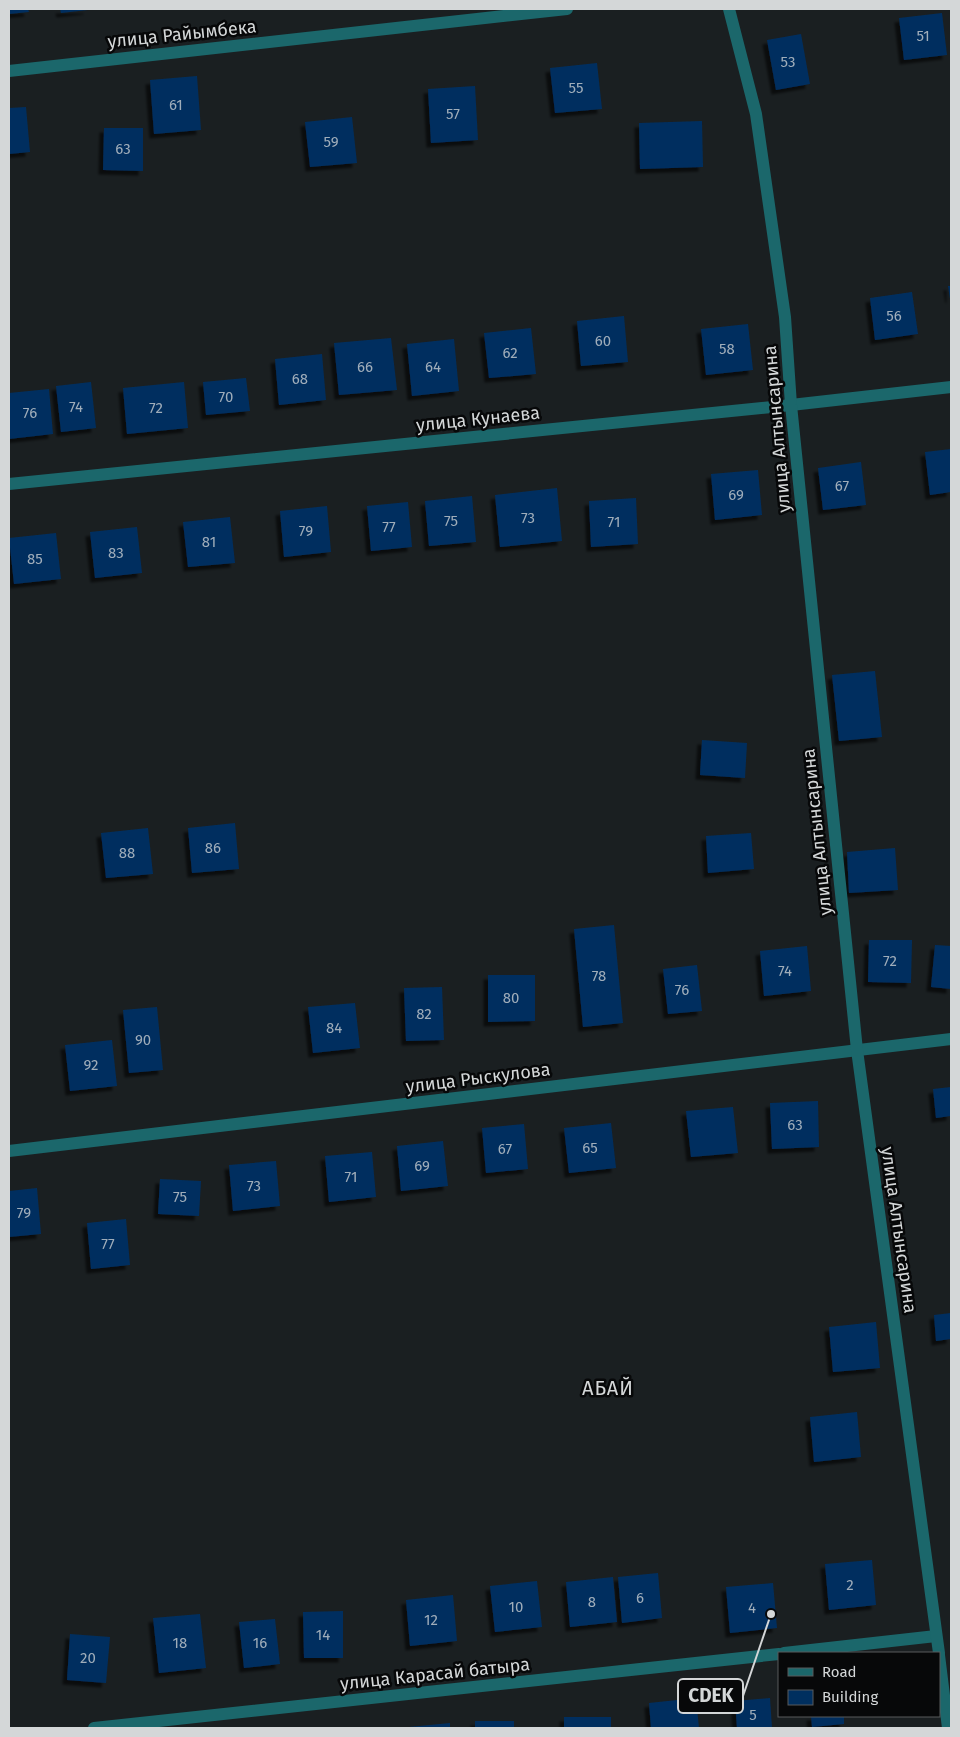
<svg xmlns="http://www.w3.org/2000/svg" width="960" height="1737" font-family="'Fira Sans',sans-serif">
  <defs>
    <filter id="shadow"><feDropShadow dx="-4.5" dy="4.5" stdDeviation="1" flood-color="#0009"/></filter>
  </defs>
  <rect width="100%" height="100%" fill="#1a1f21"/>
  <g fill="#002f5f" filter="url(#shadow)">
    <polygon points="9,9 28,9 29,12 9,14"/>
    <polygon points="60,9 88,9 88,10 61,13"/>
    <polygon points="942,13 947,55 904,60 899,18"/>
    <polygon points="801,34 810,84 776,90 767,40"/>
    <polygon points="597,63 602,109 555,113 550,68"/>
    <polygon points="197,76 201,130 154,134 150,80"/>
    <polygon points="475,86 478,140 431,143 428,89"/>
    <polygon points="26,107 30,152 9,154 9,108"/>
    <polygon points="352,117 357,163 310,167 305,122"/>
    <polygon points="702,121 703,167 640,169 639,123"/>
    <polygon points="104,128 143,128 143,171 103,170"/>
    <polygon points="948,286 951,286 951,298 950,299"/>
    <polygon points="912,292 918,334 875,340 870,298"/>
    <polygon points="624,316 628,362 581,366 577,321"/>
    <polygon points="748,324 753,370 706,375 701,329"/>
    <polygon points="531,328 536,374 489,378 484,333"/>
    <polygon points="391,338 397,390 339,395 334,343"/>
    <polygon points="454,339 459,391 412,396 407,344"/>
    <polygon points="322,354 326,400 279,405 275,359"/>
    <polygon points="246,378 250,411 206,415 203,382"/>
    <polygon points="91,382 96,428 61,432 56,386"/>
    <polygon points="184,382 188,428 127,434 123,388"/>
    <polygon points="49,389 53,434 9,439 9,393"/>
    <polygon points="951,449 951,492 930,495 925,452"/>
    <polygon points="861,462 866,505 823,510 818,468"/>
    <polygon points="758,470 762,515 715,520 711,474"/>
    <polygon points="557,488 562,541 500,547 495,495"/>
    <polygon points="472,496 476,542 429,546 425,501"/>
    <polygon points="636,498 638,544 591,547 589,501"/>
    <polygon points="408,502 412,547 371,551 367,506"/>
    <polygon points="327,506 331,552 284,557 280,511"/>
    <polygon points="230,517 235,563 188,567 183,522"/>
    <polygon points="137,527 142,573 95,578 90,532"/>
    <polygon points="56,533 61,579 14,584 9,538"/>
    <polygon points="875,671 882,737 839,741 832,675"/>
    <polygon points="702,740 747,743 745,778 700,775"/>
    <polygon points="235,823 239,869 192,873 188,828"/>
    <polygon points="148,828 153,874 106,878 101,833"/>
    <polygon points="751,833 754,869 708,873 706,836"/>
    <polygon points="895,848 898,890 849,893 847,852"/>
    <polygon points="614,925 623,1023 583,1027 574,929"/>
    <polygon points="869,940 912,940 911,983 868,982"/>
    <polygon points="935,945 951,946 951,989 931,987"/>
    <polygon points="807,946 811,991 764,996 760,951"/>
    <polygon points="697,965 702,1011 668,1014 663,969"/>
    <polygon points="488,975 535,975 535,1021 488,1022"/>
    <polygon points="442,987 444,1040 406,1041 404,988"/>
    <polygon points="355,1003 360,1048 313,1053 308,1007"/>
    <polygon points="157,1007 163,1070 129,1073 123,1010"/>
    <polygon points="112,1040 117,1086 70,1091 65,1045"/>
    <polygon points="951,1087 951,1116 936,1118 933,1089"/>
    <polygon points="818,1101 819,1147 772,1149 770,1103"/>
    <polygon points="733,1107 738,1153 691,1157 686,1111"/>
    <polygon points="611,1123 616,1168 569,1173 564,1128"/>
    <polygon points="524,1124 528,1169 486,1173 482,1128"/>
    <polygon points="443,1141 448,1186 401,1191 397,1146"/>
    <polygon points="372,1152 376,1197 329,1202 325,1156"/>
    <polygon points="276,1161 280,1206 233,1211 229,1165"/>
    <polygon points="160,1179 201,1181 199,1216 158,1214"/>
    <polygon points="37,1188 41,1234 9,1237 9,1191"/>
    <polygon points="126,1219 130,1265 91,1269 87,1223"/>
    <polygon points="951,1313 951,1339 936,1341 934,1315"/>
    <polygon points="876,1322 880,1368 833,1372 829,1327"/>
    <polygon points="857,1412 861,1457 814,1462 810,1417"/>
    <polygon points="872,1560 876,1605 829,1610 825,1564"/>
    <polygon points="658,1573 662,1618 622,1623 618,1577"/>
    <polygon points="613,1577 617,1622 570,1627 566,1582"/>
    <polygon points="537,1581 542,1627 495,1632 490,1586"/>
    <polygon points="773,1583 777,1628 730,1633 726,1587"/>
    <polygon points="453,1595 457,1641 410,1646 406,1600"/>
    <polygon points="343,1611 343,1658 304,1658 303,1612"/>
    <polygon points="200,1614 206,1668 159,1673 153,1618"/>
    <polygon points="275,1619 280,1664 244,1668 239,1622"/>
    <polygon points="70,1634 110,1637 106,1683 67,1680"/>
    <polygon points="696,1698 699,1728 651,1728 649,1703"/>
    <polygon points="770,1698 772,1728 737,1728 735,1701"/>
    <polygon points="811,1716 844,1716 844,1724 812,1727"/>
    <rect x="564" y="1717" width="47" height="11"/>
    <rect x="475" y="1721" width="39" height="7"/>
    <polygon points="450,1723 450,1728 409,1728 409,1727"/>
  </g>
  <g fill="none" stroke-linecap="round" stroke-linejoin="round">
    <g stroke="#1b676b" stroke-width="12">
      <polyline points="9,71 567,9"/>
      <polyline points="9,484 791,405 951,387"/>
      <polyline points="9,1151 951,1039"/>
      <polyline points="784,1653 936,1636"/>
      <polyline points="94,1728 779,1654"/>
    </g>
    <g stroke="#1b676b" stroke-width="12">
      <polyline points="729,9 756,114 785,317 791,405 857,1050 939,1653"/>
      <polyline points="939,1655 948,1728"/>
    </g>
  </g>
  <g text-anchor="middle" stroke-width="5" stroke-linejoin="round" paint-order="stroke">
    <g font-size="15" fill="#9fadba">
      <text x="923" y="41">51</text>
      <text x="788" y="67">53</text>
      <text x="576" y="93">55</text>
      <text x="176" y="110">61</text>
      <text x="453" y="119">57</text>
      <text x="331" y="147">59</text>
      <text x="123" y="154">63</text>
      <text x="894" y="321">56</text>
      <text x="603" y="346">60</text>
      <text x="727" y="354">58</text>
      <text x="510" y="358">62</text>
      <text x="365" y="372">66</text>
      <text x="433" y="372">64</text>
      <text x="300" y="384">68</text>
      <text x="226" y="402">70</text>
      <text x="76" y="412">74</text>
      <text x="156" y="413">72</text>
      <text x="30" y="418">76</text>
      <text x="842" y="491">67</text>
      <text x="736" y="500">69</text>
      <text x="528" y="523">73</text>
      <text x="451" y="526">75</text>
      <text x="614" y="527">71</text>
      <text x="389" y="532">77</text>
      <text x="306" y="536">79</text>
      <text x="209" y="547">81</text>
      <text x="116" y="558">83</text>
      <text x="35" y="564">85</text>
      <text x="213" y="853">86</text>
      <text x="127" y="858">88</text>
      <text x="890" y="966">72</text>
      <text x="785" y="976">74</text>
      <text x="599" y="981">78</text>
      <text x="682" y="995">76</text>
      <text x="511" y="1003">80</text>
      <text x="424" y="1019">82</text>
      <text x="334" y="1033">84</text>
      <text x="143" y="1045">90</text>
      <text x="91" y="1070">92</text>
      <text x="795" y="1130">63</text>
      <text x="590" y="1153">65</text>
      <text x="505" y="1154">67</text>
      <text x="422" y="1171">69</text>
      <text x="351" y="1182">71</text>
      <text x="254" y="1191">73</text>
      <text x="180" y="1202">75</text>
      <text x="24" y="1218">79</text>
      <text x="108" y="1249">77</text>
      <text x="850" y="1590">2</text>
      <text x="640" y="1603">6</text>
      <text x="592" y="1607">8</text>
      <text x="516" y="1612">10</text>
      <text x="752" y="1613">4</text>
      <text x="431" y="1625">12</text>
      <text x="323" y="1640">14</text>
      <text x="180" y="1648">18</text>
      <text x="260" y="1648">16</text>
      <text x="88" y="1663">20</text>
      <text x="753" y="1720">5</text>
    </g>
    <g font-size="18" fill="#d4d7d8" stroke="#070809">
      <text transform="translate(182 34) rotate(-6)" y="6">улица Райымбека</text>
      <text transform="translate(478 419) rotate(-6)" y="6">улица Кунаева</text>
      <text transform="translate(777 429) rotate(-95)" y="6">улица Алтынсарина</text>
      <text transform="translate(817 832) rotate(-96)" y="6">улица Алтынсарина</text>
      <text transform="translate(478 1078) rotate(-7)" y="6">улица Рыскулова</text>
      <text transform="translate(899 1230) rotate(82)" y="6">улица Алтынсарина</text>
      <text transform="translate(435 1674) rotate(-6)" y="6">улица Карасай батыра</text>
    </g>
    <g font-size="20" letter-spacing="1" fill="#d4d7d8" stroke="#070809">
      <text x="608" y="1395">АБАЙ</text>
    </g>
  </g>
  <path fill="none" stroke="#d4d7d8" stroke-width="2" d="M771 1614L743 1696"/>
  <circle fill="#d4d7d8" stroke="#070809" stroke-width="2" cx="771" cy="1614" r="5"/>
  <rect fill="#070809" stroke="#d4d7d8" stroke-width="2" x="678" y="1679" width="65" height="34" rx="5"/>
  <g font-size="19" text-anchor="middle" font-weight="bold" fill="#d4d7d8">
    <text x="711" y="1702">CDEK</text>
  </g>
  <rect width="960" height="1737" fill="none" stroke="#d4d7d8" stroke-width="20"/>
  <rect x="778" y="1652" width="162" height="65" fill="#070809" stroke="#595b5c"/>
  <rect x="788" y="1668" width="25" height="8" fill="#1b676b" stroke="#595b5c"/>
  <text x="822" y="1677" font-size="15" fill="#d4d7d8">Road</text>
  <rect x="788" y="1690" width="25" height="15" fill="#002f5f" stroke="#595b5c"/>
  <text x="822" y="1702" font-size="15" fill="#d4d7d8">Building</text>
</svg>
